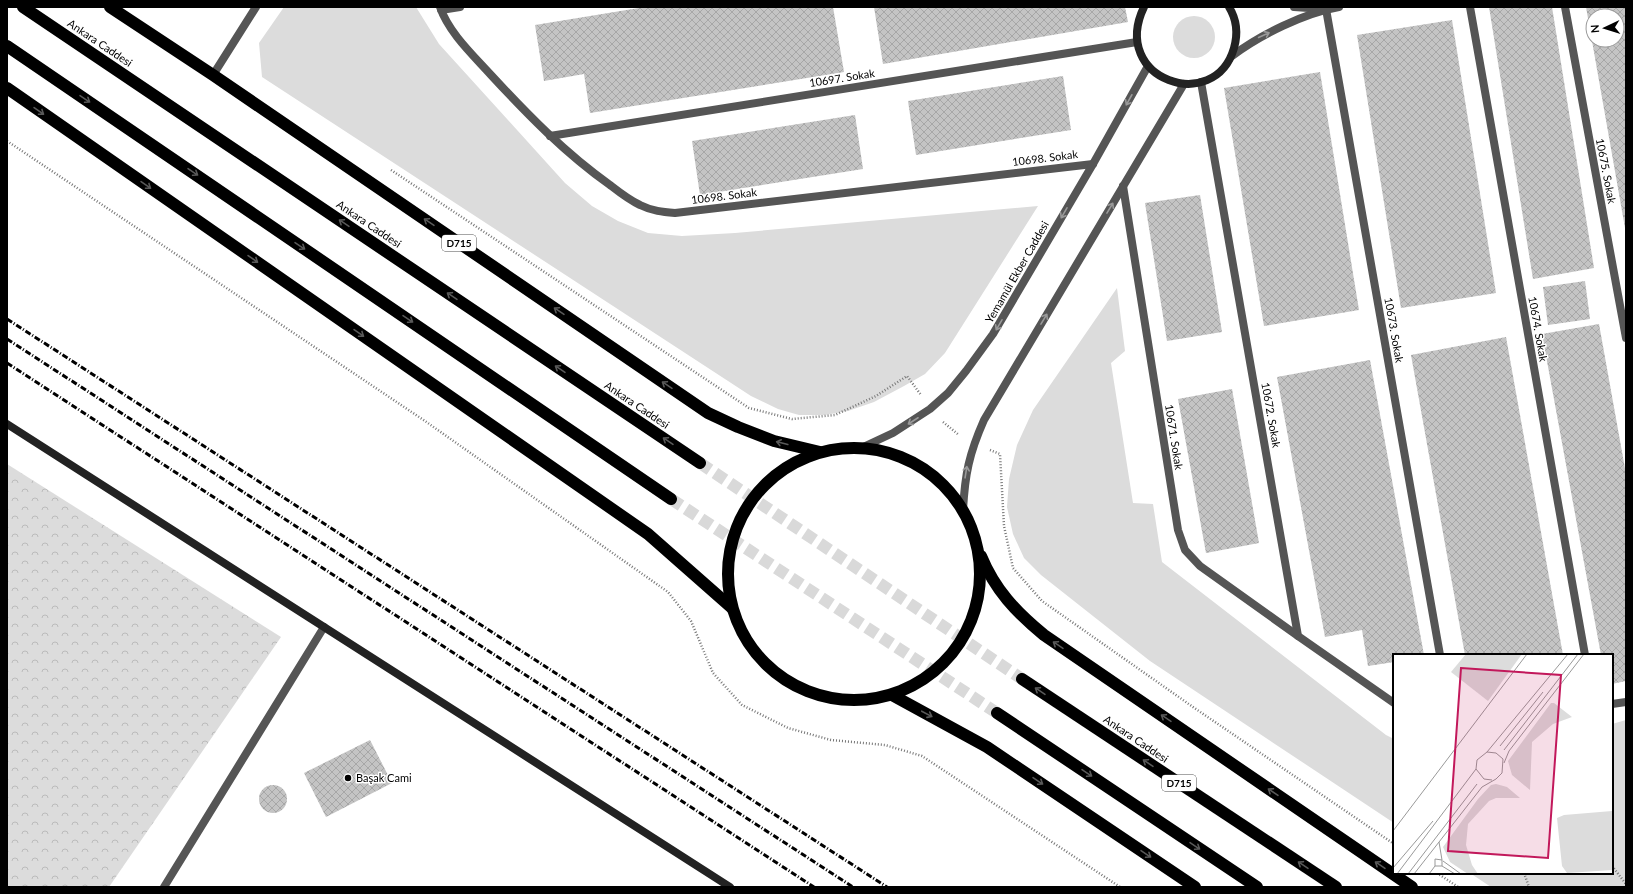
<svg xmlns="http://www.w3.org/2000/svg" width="1633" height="894" font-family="Lato,sans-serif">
  <defs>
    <pattern id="forest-crowns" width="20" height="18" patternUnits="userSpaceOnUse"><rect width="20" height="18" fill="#dcdcdc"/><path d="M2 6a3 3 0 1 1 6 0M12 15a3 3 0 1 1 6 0" fill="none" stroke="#bbb"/></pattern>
    <pattern id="building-cross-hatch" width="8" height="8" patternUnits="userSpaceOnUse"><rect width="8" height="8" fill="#c4c4c4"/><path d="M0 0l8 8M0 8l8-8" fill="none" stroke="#a7a7a7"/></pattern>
  </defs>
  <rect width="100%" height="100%" fill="#fff"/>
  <g fill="#dcdcdc">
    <polygon points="284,7 416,7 439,44 565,183 592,206 618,221 648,233 682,236 735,233 1038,206 945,353 925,374 904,386 874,402 848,411 825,415 799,415 778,409 751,396 262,77 259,43"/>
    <circle cx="1194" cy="37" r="21"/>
    <polygon points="1117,288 1125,351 1111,363 1133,503 1153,504 1162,562 1386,735 1394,739 1394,823 1150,661 1041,575 1024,558 1013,534 1007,507 1009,479 1017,445 1033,410"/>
    <polygon points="1626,720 1626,887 1491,887 1470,873 1612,873 1612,724"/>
  </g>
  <polygon fill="url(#forest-crowns)" points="7,464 281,637 109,887 7,887"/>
  <g fill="url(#building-cross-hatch)" fill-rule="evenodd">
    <polygon points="645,7 833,7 844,72 590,113 584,74 544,81 535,25"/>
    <polygon points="874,7 1125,7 1128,22 883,64"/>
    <polygon points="1489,7 1552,7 1594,268 1533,279"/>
    <path d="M1586 7H1626V228H1625ZM1593 16H1617V40H1593Z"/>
    <polygon points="1452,20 1496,293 1401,308 1357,35"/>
    <polygon points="1320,72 1359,310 1264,326 1224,88"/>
    <polygon points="1063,76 1071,130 916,155 908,101"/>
    <polygon points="855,115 863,169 700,195 692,141"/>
    <polygon points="1200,195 1222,332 1167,341 1145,203"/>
    <polygon points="1585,281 1590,319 1548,325 1543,287"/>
    <polygon points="1599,324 1626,474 1626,681 1612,684 1612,655 1601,655 1542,334"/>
    <polygon points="1506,337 1563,655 1465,655 1411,355"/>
    <polygon points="1370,360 1424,655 1394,655 1394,662 1368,666 1362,630 1325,637 1277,377"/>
    <polygon points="1232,389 1259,543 1206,553 1178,399"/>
    <polygon points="370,740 392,783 326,817 304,773"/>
    <circle cx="273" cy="799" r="14"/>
  </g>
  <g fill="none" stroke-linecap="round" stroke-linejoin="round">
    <g stroke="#d9d9d9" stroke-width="12" stroke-dasharray="12 6" stroke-linecap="butt">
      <polyline points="700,463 1022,679"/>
      <polyline points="671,499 997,713"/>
    </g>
    <g stroke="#777" stroke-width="2.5" stroke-dasharray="1 2" stroke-linecap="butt">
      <polyline points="7,141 425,421 668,592 691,621 713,673 742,705 788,728 831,740 885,745 922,756 1120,887"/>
      <polyline points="391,170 749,408 792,419 835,415 876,396 907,376 921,395"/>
      <polyline points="943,422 959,435"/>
      <polyline points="990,450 1000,454 1004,526 1013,568 1042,601 1193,707 1394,844"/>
      <polyline points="1612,866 1626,884"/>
      <polyline points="1437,873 1458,887"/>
      <polyline points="1524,873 1529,887"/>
    </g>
    <g stroke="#555" stroke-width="8">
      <path d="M440 7C449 33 473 55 491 75 528 115 565 153 610 185 619 192 629 200 640 205 652 211 663 212 675 213L1093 164"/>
      <polyline points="1470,7 1585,655"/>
      <polyline points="1565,7 1626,338"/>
      <polyline points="1326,9 1440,655"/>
      <polyline points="441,10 460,7"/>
      <polyline points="1201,82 1298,636 1394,703"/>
      <polyline points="550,136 1137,42"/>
      <polyline points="1123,186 1178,530 1185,550 1200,566 1298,636"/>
      <polyline points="1612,704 1626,702"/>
    </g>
    <g stroke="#555" stroke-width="8">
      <polyline points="1294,7 1323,9"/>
      <path d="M1232 56C1260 35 1304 13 1339 7"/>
      <polyline points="213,75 256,7"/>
      <polyline points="861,448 893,433 930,409 948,393 966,371 993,334 1093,164 1148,66"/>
      <path d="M963 510C965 474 969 454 984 420L1184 84"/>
      <polyline points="164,887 324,627"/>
    </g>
    <g stroke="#222" stroke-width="8">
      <path d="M1144 7C1109 80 1215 115 1234 48 1238 34 1237 20 1229 7"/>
      <polyline points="7,424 730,887"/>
    </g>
    <g stroke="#000" stroke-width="12">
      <polyline points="23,7 700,463"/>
      <polyline points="110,7 213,75 708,413 738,427 774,441 820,452"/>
      <polyline points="7,46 671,499"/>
      <polyline points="7,88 648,534 732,608"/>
      <circle cx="854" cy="574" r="126"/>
      <path d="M981 556C995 590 1016 612 1044 635L1412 887"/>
      <polyline points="1022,679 1336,887"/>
      <polyline points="892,695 987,747 1195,887"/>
      <polyline points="997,713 1257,887"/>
    </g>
    <g stroke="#000" stroke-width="3" stroke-dasharray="6 2 1 2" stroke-linecap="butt">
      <polyline points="7,319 887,887"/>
      <polyline points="7,339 853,887"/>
      <polyline points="7,363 814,887"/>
    </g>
  </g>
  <defs><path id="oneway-shaft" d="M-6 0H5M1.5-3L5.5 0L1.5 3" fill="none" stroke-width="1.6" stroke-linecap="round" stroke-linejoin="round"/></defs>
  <g stroke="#999">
    <use href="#oneway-shaft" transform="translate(1264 35) rotate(-24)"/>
    <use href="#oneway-shaft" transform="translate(1129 100) rotate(119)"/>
    <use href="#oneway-shaft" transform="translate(1110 208) rotate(-59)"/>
    <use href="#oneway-shaft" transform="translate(1064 213) rotate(120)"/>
    <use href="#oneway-shaft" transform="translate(1044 319) rotate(-59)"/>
    <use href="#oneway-shaft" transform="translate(999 325) rotate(120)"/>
    <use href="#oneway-shaft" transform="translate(913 421) rotate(147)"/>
    <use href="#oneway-shaft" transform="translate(966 472) rotate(-81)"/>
  </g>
  <g stroke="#595959">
    <use href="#oneway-shaft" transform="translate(85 99) rotate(34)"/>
    <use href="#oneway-shaft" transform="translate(39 111) rotate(35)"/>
    <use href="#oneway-shaft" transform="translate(193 172) rotate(34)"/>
    <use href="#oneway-shaft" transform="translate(146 185) rotate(35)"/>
    <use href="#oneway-shaft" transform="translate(429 222) rotate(-146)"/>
    <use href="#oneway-shaft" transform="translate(344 223) rotate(-146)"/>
    <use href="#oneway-shaft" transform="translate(300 246) rotate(34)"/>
    <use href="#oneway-shaft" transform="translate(253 259) rotate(35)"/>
    <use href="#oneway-shaft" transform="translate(452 296) rotate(-146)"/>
    <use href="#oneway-shaft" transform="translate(559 311) rotate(-146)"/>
    <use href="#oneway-shaft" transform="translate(408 319) rotate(34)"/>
    <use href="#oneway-shaft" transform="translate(359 333) rotate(35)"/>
    <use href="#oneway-shaft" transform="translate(560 369) rotate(-146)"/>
    <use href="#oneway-shaft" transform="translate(667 385) rotate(-146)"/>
    <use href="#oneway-shaft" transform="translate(668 441) rotate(-146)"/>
    <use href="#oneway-shaft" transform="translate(782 443) rotate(-166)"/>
    <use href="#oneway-shaft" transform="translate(1058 645) rotate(-146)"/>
    <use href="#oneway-shaft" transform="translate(1040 691) rotate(-146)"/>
    <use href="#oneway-shaft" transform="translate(927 714) rotate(28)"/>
    <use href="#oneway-shaft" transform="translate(1166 718) rotate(-146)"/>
    <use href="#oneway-shaft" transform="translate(1148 763) rotate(-146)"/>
    <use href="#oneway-shaft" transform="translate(1087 773) rotate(34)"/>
    <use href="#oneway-shaft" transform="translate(1038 781) rotate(34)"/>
    <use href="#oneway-shaft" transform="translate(1273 792) rotate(-146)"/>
    <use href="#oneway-shaft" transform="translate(1195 846) rotate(34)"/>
    <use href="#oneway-shaft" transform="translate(1146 854) rotate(34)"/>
    <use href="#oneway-shaft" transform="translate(1303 865) rotate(-146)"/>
    <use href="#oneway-shaft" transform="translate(1380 865) rotate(-146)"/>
  </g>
  <circle fill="#000" stroke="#fff" stroke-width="1.5" cx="348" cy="778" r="4"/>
  <g text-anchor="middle" stroke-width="3" stroke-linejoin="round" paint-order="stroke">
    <g fill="#fff" stroke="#4c4c4c" stroke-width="1">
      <rect x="442" y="235" width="34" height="16" rx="3"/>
      <rect x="1162" y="775" width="34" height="16" rx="3"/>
    </g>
    <g font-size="10" font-weight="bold" fill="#000">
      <text x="459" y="247">D715</text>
      <text x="1179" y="787">D715</text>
    </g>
    <g font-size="11" fill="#000" stroke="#fff">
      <text transform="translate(100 43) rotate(34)" y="4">Ankara Caddesi</text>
      <text transform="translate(842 78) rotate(-9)" y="4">10697. Sokak</text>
      <text transform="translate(1045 158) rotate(-7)" y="4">10698. Sokak</text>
      <text transform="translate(1606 171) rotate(79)" y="4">10675. Sokak</text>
      <text transform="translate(724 196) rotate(-7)" y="4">10698. Sokak</text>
      <text transform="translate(369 224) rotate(34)" y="4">Ankara Caddesi</text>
      <text transform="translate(1017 272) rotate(-60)" y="4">Yemamül Ekber Caddesi</text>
      <text transform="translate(1538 329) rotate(80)" y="4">10674. Sokak</text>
      <text transform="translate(1394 330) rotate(80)" y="4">10673. Sokak</text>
      <text transform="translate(637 405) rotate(34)" y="4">Ankara Caddesi</text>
      <text transform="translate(1271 415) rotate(80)" y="4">10672. Sokak</text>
      <text transform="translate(1174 437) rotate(81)" y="4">10671. Sokak</text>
      <text transform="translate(1136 739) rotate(34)" y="4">Ankara Caddesi</text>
    </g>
    <g font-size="11" fill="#000" stroke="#fff" text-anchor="start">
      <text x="356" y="782">Başak Cami</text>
    </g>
  </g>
  <g transform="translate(1393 654)">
    <rect width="220" height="220" fill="#fff"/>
    <path d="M158 49H161L179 63 160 70 139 88 137 136 119 121 115 107ZM103 130 114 133 127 144H103L96 147 75 170 73 191 79 211 85 220H75L57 208 50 193 85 145 98 131ZM219 157 220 216 174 219 169 212 164 164 171 161Z" fill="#dcdcdc"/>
    <path d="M73 0H129L95 47 58 18Z" fill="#dcdcdc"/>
    <path fill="none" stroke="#999" stroke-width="1" d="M107 92 150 38M111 96 185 0M94 98 175 0M111 109 116 97 191 0M0 177 134 0M46 188 49 206M50 207 68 220M49 212 62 220M0 214 40 167M4 220 83 115M15 220 84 130M21 220 89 133 103 125 109 119 110 105 103 99 94 98 84 106 83 115 91 125 99 126M36 220 42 212V205L49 206V212H42"/>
    <path fill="#c2185b" fill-opacity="0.15" stroke="#c2185b" stroke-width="2" d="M68 14 168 21 155 204 55 197Z"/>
    <rect width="220" height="220" fill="none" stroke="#000" stroke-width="2"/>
  </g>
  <rect width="1633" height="894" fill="none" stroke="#000000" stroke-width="16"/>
  <g transform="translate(1605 28) rotate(266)"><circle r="19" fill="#ffffff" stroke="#999999"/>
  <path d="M0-3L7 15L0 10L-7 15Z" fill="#000000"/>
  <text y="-6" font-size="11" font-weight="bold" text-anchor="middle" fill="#000000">N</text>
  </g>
</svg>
